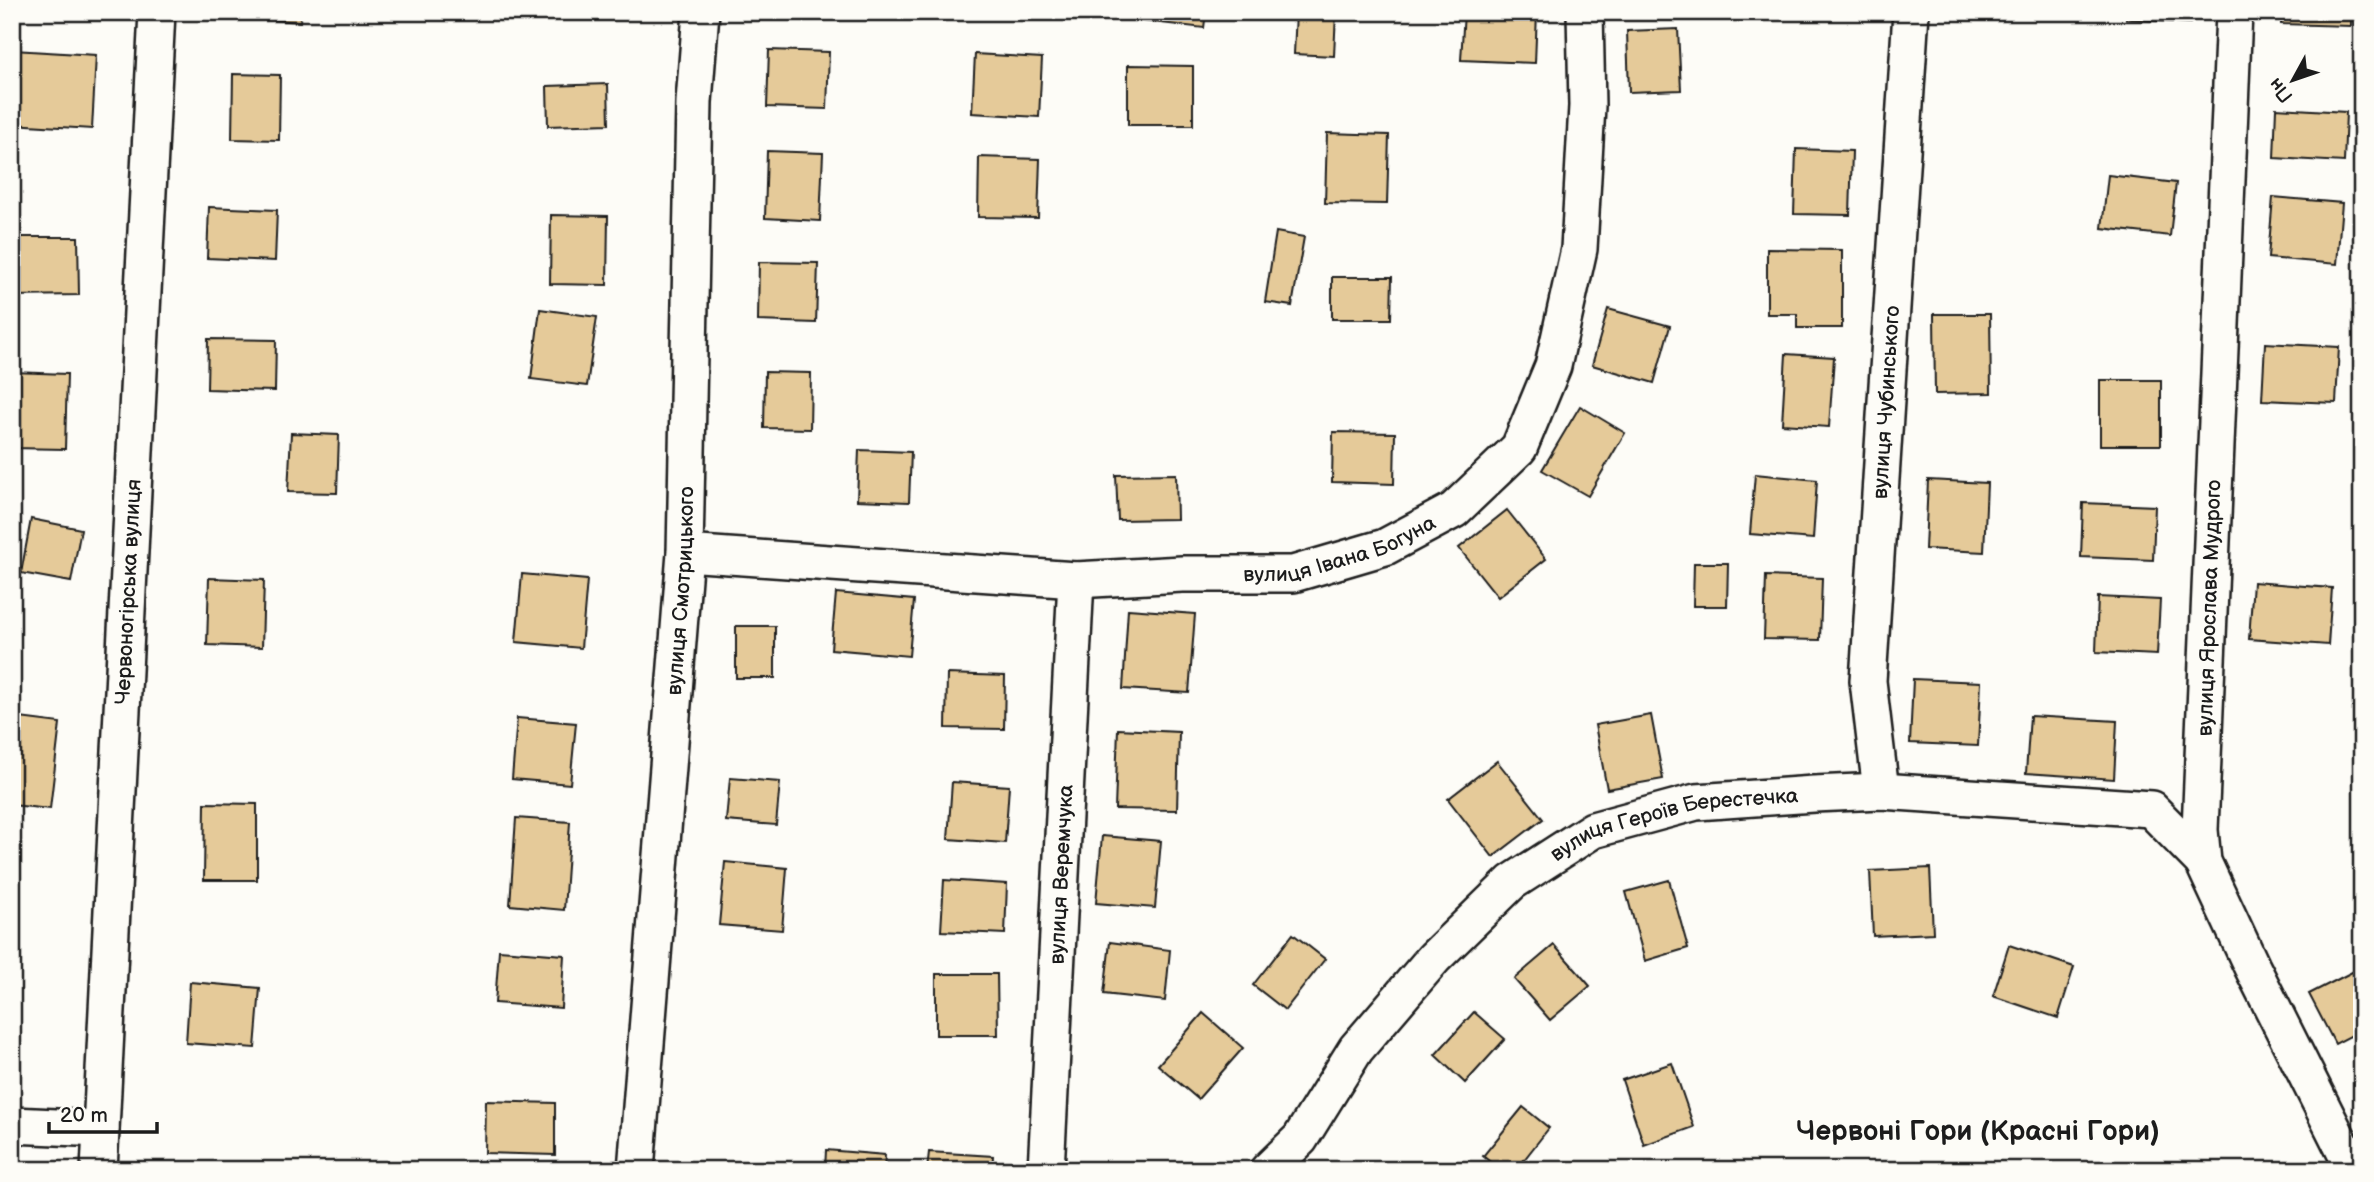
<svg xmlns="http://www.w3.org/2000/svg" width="2374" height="1182" font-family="'Balsamiq Sans',sans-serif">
  <rect width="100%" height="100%" fill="#fdfcf7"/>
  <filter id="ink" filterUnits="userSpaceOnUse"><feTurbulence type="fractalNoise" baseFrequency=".0143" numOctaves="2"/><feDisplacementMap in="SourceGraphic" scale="14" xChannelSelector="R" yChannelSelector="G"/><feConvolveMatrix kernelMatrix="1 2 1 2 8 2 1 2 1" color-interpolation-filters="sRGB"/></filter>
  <g filter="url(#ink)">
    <g fill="#e5ca99" stroke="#1c1c1c" stroke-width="2">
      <polygon points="236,12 301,12 300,22 236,17"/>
      <polygon points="1145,12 1206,12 1204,28 1144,21"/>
      <polygon points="1296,12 1336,12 1334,56 1294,54"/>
      <polygon points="1464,12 1537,12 1535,63 1461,60"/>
      <polygon points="2126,12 2191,12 2190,23 2126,19"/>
      <polygon points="2281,12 2351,12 2351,26 2281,24"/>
      <polygon points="1678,29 1681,90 1629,92 1627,31"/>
      <polygon points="13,50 96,55 92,129 12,124"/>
      <polygon points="769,50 829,52 827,109 767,107"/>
      <polygon points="975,54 1042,58 1039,117 972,113"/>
      <polygon points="1128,65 1193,66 1193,125 1128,125"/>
      <polygon points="233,74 280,75 279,140 232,139"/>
      <polygon points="608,84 609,124 548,126 547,86"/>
      <polygon points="2276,108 2346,112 2344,162 2274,158"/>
      <polygon points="1327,133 1389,135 1387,204 1325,203"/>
      <polygon points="1796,149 1852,151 1850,215 1794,214"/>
      <polygon points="767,151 823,153 820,221 765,218"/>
      <polygon points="979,157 1040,159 1038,218 978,217"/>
      <polygon points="2108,175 2176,183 2170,236 2102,228"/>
      <polygon points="2273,197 2342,203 2337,264 2268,258"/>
      <polygon points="209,207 277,210 275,261 207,258"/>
      <polygon points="551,215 608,216 607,285 550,284"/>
      <polygon points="1276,232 1304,237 1292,306 1265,302"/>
      <polygon points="12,237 78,237 79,295 12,296"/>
      <polygon points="1767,249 1842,250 1842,328 1797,328 1797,314 1767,314"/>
      <polygon points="759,262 818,263 816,323 758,321"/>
      <polygon points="1332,277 1392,277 1391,319 1332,319"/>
      <polygon points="540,309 597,317 587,386 531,379"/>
      <polygon points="1608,309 1670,326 1654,383 1592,365"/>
      <polygon points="1934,314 1990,314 1991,393 1935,394"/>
      <polygon points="208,339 276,340 275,391 207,389"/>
      <polygon points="2265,343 2339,347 2336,403 2262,400"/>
      <polygon points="1786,354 1834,357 1829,427 1782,424"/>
      <polygon points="12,372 67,374 65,449 12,448"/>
      <polygon points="765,372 811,373 810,429 764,428"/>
      <rect x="2100" y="380" width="61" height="65"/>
      <polygon points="1580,406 1625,433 1588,496 1542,470"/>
      <polygon points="1333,432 1395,433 1394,484 1332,482"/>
      <polygon points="291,433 339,435 337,493 288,492"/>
      <polygon points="859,450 911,452 909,502 857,500"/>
      <polygon points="1176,474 1177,519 1118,520 1116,475"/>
      <polygon points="1755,474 1817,480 1813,539 1750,534"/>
      <polygon points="1928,480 1987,483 1984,552 1925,549"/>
      <polygon points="2083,503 2155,506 2153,560 2081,557"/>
      <polygon points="1507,510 1546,559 1498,597 1459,548"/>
      <polygon points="31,519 81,529 71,582 21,573"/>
      <polygon points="1694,563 1728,563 1727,606 1693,606"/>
      <polygon points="522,574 587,580 581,648 516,642"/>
      <polygon points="1766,576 1822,578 1820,640 1764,639"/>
      <polygon points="209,578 264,580 262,647 207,645"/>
      <polygon points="2253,582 2332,588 2328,645 2249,639"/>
      <polygon points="836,593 914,600 909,656 831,649"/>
      <polygon points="2098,597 2160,600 2157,655 2096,652"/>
      <polygon points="1128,609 1195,614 1189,693 1123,689"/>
      <rect x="736" y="626" width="39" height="52"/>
      <polygon points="947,674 1005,676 1004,729 946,728"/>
      <polygon points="1913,679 1981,682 1978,746 1910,743"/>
      <polygon points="1651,715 1663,779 1607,789 1595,725"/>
      <polygon points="2030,716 2117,721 2114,779 2026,773"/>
      <polygon points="12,717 60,723 50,809 12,805"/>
      <polygon points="517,718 576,723 570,784 512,779"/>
      <polygon points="1118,729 1179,732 1177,810 1115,809"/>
      <polygon points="1497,761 1543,819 1493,857 1448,799"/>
      <polygon points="730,778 780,782 776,825 726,821"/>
      <polygon points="952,782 1009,786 1005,843 948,839"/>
      <polygon points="205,803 257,804 257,880 204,880"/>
      <polygon points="516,818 570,822 564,910 510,905"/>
      <polygon points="1102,836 1161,841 1155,908 1096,903"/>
      <polygon points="725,862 787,868 782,930 719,925"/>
      <polygon points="1930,868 1933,933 1873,936 1870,871"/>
      <polygon points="944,880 1007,884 1005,934 941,931"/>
      <polygon points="1669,880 1688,948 1645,961 1626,892"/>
      <polygon points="1293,934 1325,959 1285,1010 1253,985"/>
      <polygon points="1110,942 1170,950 1165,1001 1104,994"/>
      <polygon points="1554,945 1590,986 1550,1020 1514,979"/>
      <polygon points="2009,945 2074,967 2058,1018 1993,996"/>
      <polygon points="499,950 564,955 561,1008 495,1003"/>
      <polygon points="2362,967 2362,1030 2335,1044 2309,994"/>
      <polygon points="936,974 997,974 998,1035 936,1035"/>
      <polygon points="190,982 260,988 255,1048 186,1043"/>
      <polygon points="1474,1012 1505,1039 1465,1083 1435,1055"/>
      <polygon points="1203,1013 1243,1048 1198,1099 1158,1065"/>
      <polygon points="1672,1063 1694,1127 1644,1145 1622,1080"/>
      <polygon points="486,1101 555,1103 555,1155 485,1153"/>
      <polygon points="1523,1107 1549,1128 1516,1170 1500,1170 1483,1156"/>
      <polygon points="826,1150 885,1155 884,1170 825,1170"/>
      <polygon points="929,1152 993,1156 992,1170 927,1170"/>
    </g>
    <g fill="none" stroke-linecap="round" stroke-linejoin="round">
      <defs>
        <g id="minor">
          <polyline points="2234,12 2200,830 2203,862 2252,967 2354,1170"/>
          <path id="s1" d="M685 553 1076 580 1182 574H1293L1385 547 1454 510 1519 448 1553 366 1579 249 1587 106 1585 12"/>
          <path id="s2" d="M1881 791 1868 681 1911 12"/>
          <polyline points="12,1125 101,1129"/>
          <path id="s3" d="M99 1170 157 12"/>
          <path id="s4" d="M636 1170 685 553 694 102 701 12"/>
          <path id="s5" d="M1046 1170 1076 580"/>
          <path id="s6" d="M1268 1170 1300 1139 1356 1049 1434 958 1512 882 1593 830 1696 802 1814 794 1881 791 2151 809 2203 862"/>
        </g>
      </defs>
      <use href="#minor" stroke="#1c1c1c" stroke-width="40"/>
      <use href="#minor" stroke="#fdfcf7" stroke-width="35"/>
    </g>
  </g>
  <g text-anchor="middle" stroke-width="5" stroke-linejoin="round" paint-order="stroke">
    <g font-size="21" fill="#1c1c1c" stroke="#fdfcf7">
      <text dy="7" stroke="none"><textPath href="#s2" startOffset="390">вулиця Чубинського</textPath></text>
      <text dy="7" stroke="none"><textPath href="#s1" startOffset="660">вулиця Івана Богуна</textPath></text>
      <text dy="7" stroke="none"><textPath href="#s3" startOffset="579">Червоногірська вулиця</textPath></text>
      <text dy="7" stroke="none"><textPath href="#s4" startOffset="581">вулиця Смотрицького</textPath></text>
      <text transform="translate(2209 608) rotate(-88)" y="7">вулиця Ярослава Мудрого</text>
      <text dy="7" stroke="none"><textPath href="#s6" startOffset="556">вулиця Героїв Берестечка</textPath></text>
      <text dy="7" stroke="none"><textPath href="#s5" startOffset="296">вулиця Веремчука</textPath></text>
    </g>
    <g font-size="28" font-weight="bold" fill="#1c1c1c" stroke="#fdfcf7">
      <text x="1978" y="1140">Червоні Гори (Красні Гори)</text>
    </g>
  </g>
  <rect width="2374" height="1182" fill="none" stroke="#fdfcf7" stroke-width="42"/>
  <rect x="21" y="21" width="2332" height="1140" fill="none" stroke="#1c1c1c" stroke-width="2.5" filter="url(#ink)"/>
  <g transform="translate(2293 80) rotate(230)" stroke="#fdfcf7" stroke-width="5" paint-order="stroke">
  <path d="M0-5L12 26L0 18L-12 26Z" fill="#1c1c1c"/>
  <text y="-10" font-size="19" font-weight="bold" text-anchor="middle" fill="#1c1c1c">Пн</text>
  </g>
  <path d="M49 1122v10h108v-10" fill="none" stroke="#1c1c1c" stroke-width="3.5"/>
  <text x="60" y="1122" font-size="21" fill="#1c1c1c" stroke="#fdfcf7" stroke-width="5" paint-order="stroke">20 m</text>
</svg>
